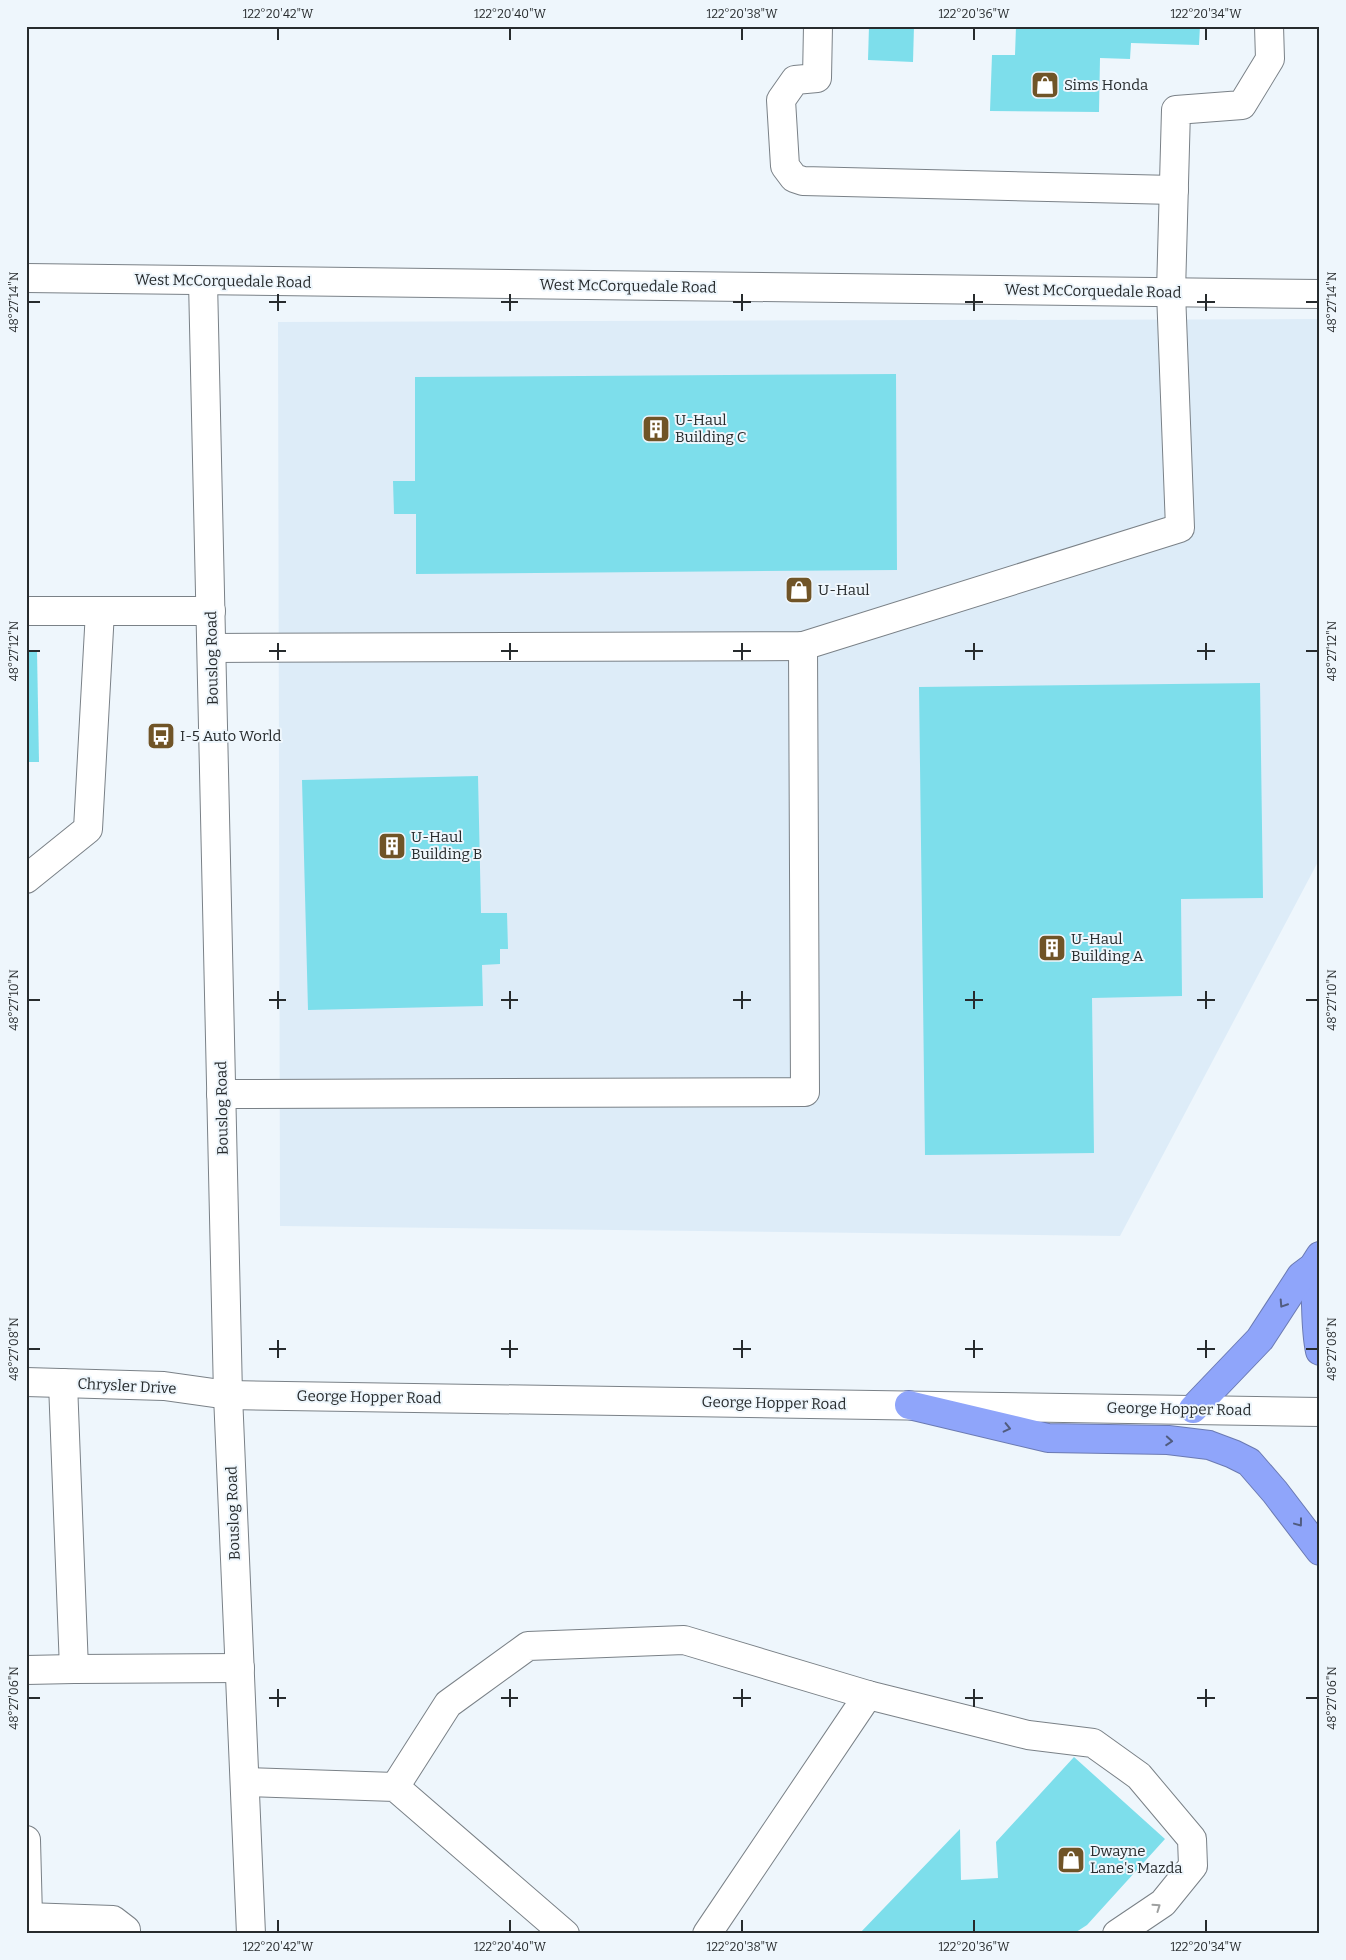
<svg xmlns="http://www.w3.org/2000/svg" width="1346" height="1960" font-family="Bitter,serif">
  <rect width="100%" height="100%" fill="#eef6fc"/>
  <polygon fill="#ddecf8" points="1320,319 1320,858 1120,1236 280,1226 278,322"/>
  <g fill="#7ddeeb">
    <polygon points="869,26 914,26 913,62 868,60"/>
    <polygon points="1016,26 1200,26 1199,45 1131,43 1130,59 1100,58 1099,112 990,111 992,55 1015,55"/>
    <polygon points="896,374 897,570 416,574 416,514 394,514 393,481 415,481 415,377"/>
    <polygon points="26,651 37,651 39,762 26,762"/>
    <polygon points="1260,683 1263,898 1181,899 1182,996 1092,998 1094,1153 925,1155 919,687"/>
    <polygon points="478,776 481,913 507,913 508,949 500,949 500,964 482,965 483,1006 308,1010 302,780"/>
    <polygon points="1074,1757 1165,1839 1087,1925 1073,1934 859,1934 960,1829 961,1880 998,1878 996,1842"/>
  </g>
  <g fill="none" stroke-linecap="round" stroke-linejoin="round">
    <defs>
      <g id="minor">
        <polyline points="818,26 817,78 795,80 781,100 785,166 794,178 803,181 1174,190"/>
        <polyline points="26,278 1320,294"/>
        <polyline points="203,281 228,1395 251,1934"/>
        <polyline points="26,611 211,611"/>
        <polyline points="212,648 803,646 1180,528 1171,292 1176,110 1242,105 1270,59 1269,26"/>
        <polyline points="26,879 88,829 100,611"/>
        <polyline points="221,1094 805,1092 803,646"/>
        <polyline points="26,1382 164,1386 228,1395 1320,1412"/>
        <polyline points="63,1383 74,1669 240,1668"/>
        <polyline points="26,1670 74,1669"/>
        <polyline points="868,1695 1028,1735 1093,1743 1139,1776 1192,1839 1193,1866 1163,1903 1117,1934"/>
        <polyline points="245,1782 395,1787 565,1934"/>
        <polyline points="395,1787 448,1704 528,1646 684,1640 868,1695 707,1934"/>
        <polyline points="26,1840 28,1917"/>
        <polyline points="26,1917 113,1920 126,1930 126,1934"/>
      </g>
      <g id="highway">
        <path d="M1313 1267C1318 1295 1314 1323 1320 1351"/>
        <polyline points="909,1405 1048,1438 1168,1440 1209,1445 1233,1454 1249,1462 1275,1492 1320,1551"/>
        <polyline points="1193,1409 1260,1339 1301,1276 1313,1267 1320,1256"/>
      </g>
    </defs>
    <use href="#minor" stroke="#7a8187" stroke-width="30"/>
    <use href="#highway" stroke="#6b7ab2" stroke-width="30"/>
    <use href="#minor" stroke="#fff" stroke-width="28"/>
    <use href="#highway" stroke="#8fa5fa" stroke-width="28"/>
  </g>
  <defs><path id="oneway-chevron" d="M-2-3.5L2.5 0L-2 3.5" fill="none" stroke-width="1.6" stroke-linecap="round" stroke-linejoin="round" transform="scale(1.25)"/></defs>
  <g stroke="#515c7f">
    <use href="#oneway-chevron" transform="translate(1283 1304) rotate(123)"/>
    <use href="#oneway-chevron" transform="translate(1007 1428) rotate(13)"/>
    <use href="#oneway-chevron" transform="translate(1169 1441) rotate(4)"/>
    <use href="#oneway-chevron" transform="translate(1299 1523) rotate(53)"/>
  </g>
  <use stroke="#9ea0a0" href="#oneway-chevron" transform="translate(1157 1907) rotate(-35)"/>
  <path fill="none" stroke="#272b2d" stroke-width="2" d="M278 28V40M510 28V40M742 28V40M974 28V40M1206 28V40M278 294V311M510 294V311M742 294V311M974 294V311M1206 294V311M28 302H40M269 302H286M501 302H518M733 302H751M965 302H983M1197 302H1215M1306 302H1318M278 643V660M510 643V660M742 643V660M974 643V660M1206 643V660M28 651H40M269 651H286M501 651H518M733 651H751M965 651H983M1197 651H1215M1306 651H1318M278 991V1009M510 991V1009M742 991V1009M974 991V1009M1206 991V1009M28 1000H40M269 1000H286M501 1000H518M733 1000H751M965 1000H983M1197 1000H1215M1306 1000H1318M278 1340V1358M510 1340V1358M742 1340V1358M974 1340V1358M1206 1340V1358M28 1349H40M269 1349H286M501 1349H518M733 1349H751M965 1349H983M1197 1349H1215M1306 1349H1318M278 1689V1707M510 1689V1707M742 1689V1707M974 1689V1707M1206 1689V1707M28 1698H40M269 1698H286M501 1698H518M733 1698H751M965 1698H983M1197 1698H1215M1306 1698H1318M278 1920V1932M510 1920V1932M742 1920V1932M974 1920V1932M1206 1920V1932"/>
  <defs>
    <symbol id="shop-square" viewBox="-11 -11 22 22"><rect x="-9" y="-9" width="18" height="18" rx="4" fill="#705427" stroke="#eef6fc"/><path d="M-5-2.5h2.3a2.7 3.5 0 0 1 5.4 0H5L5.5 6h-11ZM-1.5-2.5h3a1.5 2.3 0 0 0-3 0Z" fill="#fff"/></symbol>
    <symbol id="building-square" viewBox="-11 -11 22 22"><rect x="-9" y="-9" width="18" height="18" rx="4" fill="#705427" stroke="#eef6fc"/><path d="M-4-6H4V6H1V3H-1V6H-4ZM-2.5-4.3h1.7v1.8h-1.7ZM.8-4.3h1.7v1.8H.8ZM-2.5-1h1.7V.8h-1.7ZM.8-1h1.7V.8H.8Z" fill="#fff"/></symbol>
    <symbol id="bus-square" viewBox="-11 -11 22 22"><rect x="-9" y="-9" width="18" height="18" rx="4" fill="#705427" stroke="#eef6fc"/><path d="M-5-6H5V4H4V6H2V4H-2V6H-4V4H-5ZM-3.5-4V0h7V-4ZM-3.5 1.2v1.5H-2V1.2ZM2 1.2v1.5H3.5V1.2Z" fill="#fff"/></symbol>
  </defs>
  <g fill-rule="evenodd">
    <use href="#shop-square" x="1029" y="69" width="32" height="32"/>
    <use href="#building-square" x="640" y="413" width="32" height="32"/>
    <use href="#shop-square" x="783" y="574" width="32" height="32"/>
    <use href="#bus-square" x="145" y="720" width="32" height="32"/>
    <use href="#building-square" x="376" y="830" width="32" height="32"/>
    <use href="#building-square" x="1036" y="932" width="32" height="32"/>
    <use href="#shop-square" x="1055" y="1844" width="32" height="32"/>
  </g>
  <g text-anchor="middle" stroke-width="4" stroke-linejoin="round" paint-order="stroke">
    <g font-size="15" fill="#272b2d" stroke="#eef6fc" text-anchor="start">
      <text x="1064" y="90">Sims Honda</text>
      <text x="675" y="425">U-Haul<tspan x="675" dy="17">Building C</tspan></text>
      <text x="818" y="595">U-Haul</text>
      <text x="180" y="741">I-5 Auto World</text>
      <text x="411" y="842">U-Haul<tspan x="411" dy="17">Building B</tspan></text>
      <text x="1071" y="944">U-Haul<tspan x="1071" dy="17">Building A</tspan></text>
      <text x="1090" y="1856">Dwayne<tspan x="1090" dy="17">Lane's Mazda</tspan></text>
    </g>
    <g font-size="15" fill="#272b2d" stroke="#eef6fc">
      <text transform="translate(223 281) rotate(1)" y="5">West McCorquedale Road</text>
      <text transform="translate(628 286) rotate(1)" y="5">West McCorquedale Road</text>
      <text transform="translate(1093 291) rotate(1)" y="5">West McCorquedale Road</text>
      <text transform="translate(212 658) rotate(-91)" y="5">Bouslog Road</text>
      <text transform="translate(222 1108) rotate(-91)" y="5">Bouslog Road</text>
      <text transform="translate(127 1386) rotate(3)" y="5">Chrysler Drive</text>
      <text transform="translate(369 1397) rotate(1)" y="5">George Hopper Road</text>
      <text transform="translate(774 1403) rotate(1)" y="5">George Hopper Road</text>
      <text transform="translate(1179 1409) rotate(1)" y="5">George Hopper Road</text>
      <text transform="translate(233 1513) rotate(-92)" y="5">Bouslog Road</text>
    </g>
  </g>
  <rect width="1346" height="1960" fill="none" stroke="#eef6fc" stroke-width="55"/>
  <rect x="28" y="28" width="1290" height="1904" fill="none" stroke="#272b2d" stroke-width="2"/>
  <g font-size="12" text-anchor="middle" fill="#272b2d">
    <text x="278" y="18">122°20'42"W</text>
    <text x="510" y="18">122°20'40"W</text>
    <text x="742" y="18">122°20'38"W</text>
    <text x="974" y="18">122°20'36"W</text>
    <text x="1206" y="18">122°20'34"W</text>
    <text transform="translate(14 302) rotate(-90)" y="4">48°27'14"N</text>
    <text transform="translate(1332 302) rotate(-90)" y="4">48°27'14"N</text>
    <text transform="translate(14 651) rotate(-90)" y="4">48°27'12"N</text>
    <text transform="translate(1332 651) rotate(-90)" y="4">48°27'12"N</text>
    <text transform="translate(14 1000) rotate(-90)" y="4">48°27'10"N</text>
    <text transform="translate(1332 1000) rotate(-90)" y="4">48°27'10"N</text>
    <text transform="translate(14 1349) rotate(-90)" y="4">48°27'08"N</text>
    <text transform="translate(1332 1349) rotate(-90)" y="4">48°27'08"N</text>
    <text transform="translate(14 1698) rotate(-90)" y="4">48°27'06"N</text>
    <text transform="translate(1332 1698) rotate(-90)" y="4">48°27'06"N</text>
    <text x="278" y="1951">122°20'42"W</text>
    <text x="510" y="1951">122°20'40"W</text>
    <text x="742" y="1951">122°20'38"W</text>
    <text x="974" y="1951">122°20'36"W</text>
    <text x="1206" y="1951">122°20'34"W</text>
  </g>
</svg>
